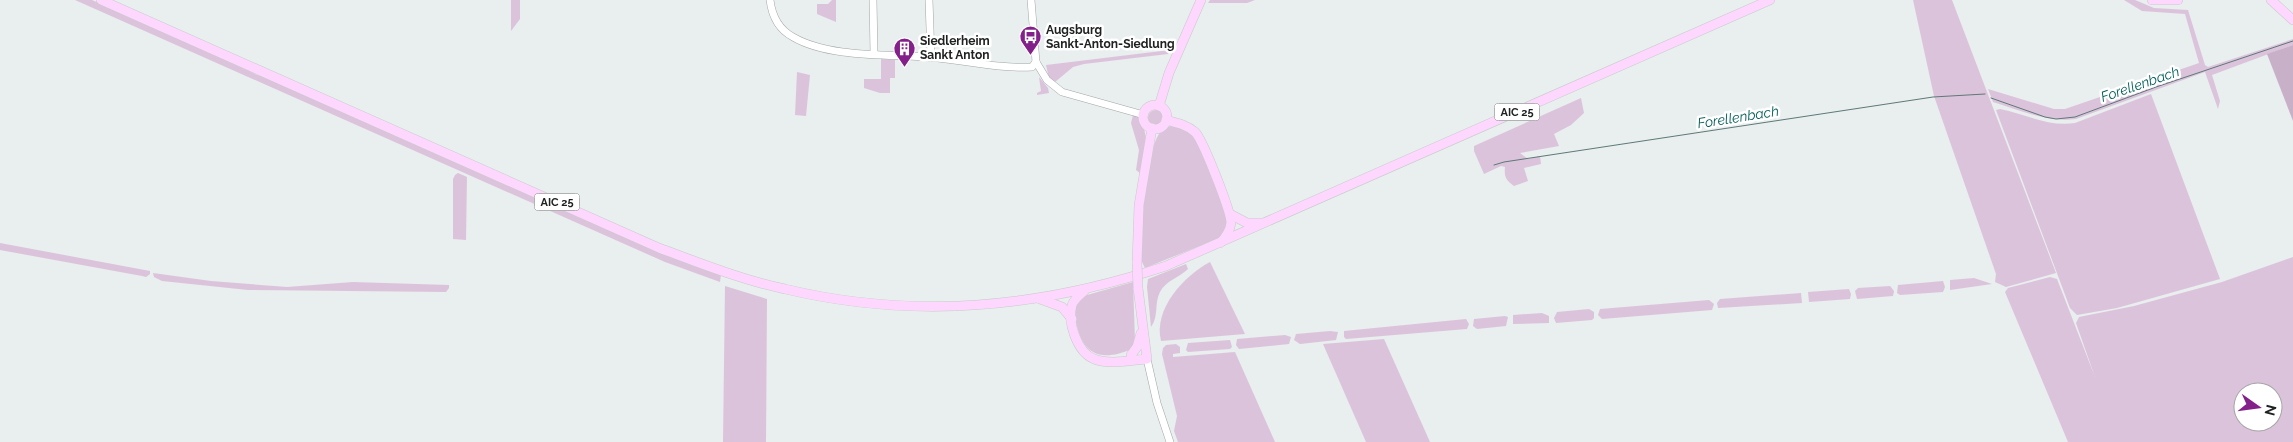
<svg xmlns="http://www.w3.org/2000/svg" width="2293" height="442" font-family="Raleway,sans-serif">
  <rect width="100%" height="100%" fill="#e9eeee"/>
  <g fill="#dcc3dc" fill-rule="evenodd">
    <polygon points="75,0 92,0 240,66 257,75 264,76 721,275 720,282 665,262"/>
    <polygon points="511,0 520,0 520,19 511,31"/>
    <polygon points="832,0 836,0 836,22 817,14 817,4 828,4"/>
    <polygon points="1210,0 1255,0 1247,3 1208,3"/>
    <polygon points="1913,0 1952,0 2056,273 2006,287 1995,282 1996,274 1934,96"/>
    <path d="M2124 0H2135L2154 8 2188 10 2205 65 2208 67 2293 39V45L2212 75 2220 101 2218 109 2205 72 2076 119C2047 123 2020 110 1993 102L1988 89 2054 109H2065L2199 63 2185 14 2142 11Z"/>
    <polygon points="1170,50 1168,54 1084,64 1073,67 1055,82 1049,78 1046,65"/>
    <polygon points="881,59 895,60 895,78 890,78 890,93 880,93 864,88 864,79 881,79"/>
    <polygon points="797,72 810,75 806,116 795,115"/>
    <polygon points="1039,77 1048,88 1049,93 1037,95 1037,93 1041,91"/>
    <path d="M2151 94 2220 279 2117 308 2077 315 2070 308 1996 110 2000 109C2026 114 2048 127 2075 123Z"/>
    <path d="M1581 98 1584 113 1571 125 1554 134 1559 146 1520 153 1528 159 1540 156 1541 164 1524 168 1528 181 1514 186C1506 180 1504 177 1505 167L1501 166 1484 174 1474 151V146Z"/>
    <circle cx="1156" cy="118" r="8"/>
    <polygon points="1133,115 1142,119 1146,138 1140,173 1136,170 1139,150 1131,123"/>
    <path d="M1171 126C1179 128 1186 129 1192 134 1205 146 1220 195 1227 213L1228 222 1222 237 1145 268 1140 258C1142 231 1145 150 1161 131 1163 128 1167 127 1171 126Z"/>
    <polygon points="458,173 467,177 466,240 453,239 453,179 455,175"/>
    <polygon points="0,243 150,271 150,274 146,277 142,276 0,250"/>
    <path d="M2293 257V442H2068L2005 292 2008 288 2050 277 2057 279 2095 377 2076 323 2079 317 2134 306 2222 282ZM2243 392H2273V422H2243Z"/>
    <path d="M1210 262 1245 334 1161 341C1153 309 1184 276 1210 262Z"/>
    <path d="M1186 264 1188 269C1180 277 1165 281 1160 292 1154 303 1159 316 1151 327L1147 287 1148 279Z"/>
    <polygon points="153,273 211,281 287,287 353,282 449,285 449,288 446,292 248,290 162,281 154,277"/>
    <polygon points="1974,278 1992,284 1950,290 1950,280"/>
    <polygon points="1943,281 1945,287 1943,292 1900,295 1897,293 1898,285"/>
    <path d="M1133 282 1135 341 1132 349C1092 366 1078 347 1074 308L1081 298 1087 295Z"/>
    <polygon points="725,286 767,299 766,442 723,442"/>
    <polygon points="1890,286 1894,291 1893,296 1857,299 1855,291 1858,288"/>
    <polygon points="1849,289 1851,294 1850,299 1809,302 1808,292"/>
    <polygon points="1801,293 1802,303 1718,308 1717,303 1720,299"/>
    <polygon points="1709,300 1714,304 1712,310 1602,319 1598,315 1600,309"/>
    <polygon points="1589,309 1594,312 1594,318 1592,320 1556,323 1554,318 1557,312"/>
    <polygon points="1542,313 1549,316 1549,323 1513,324 1513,315"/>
    <polygon points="1505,316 1508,317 1506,326 1477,329 1473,326 1474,319"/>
    <polygon points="1466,319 1469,324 1467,329 1346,339 1344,337 1344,331"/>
    <polygon points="1330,331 1338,332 1336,340 1300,344 1294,340 1296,334"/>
    <polygon points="1285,335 1291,337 1289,344 1239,349 1236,345 1237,339"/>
    <polygon points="1384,339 1430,442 1366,442 1323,344"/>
    <polygon points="1230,340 1232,347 1230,349 1188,352 1186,350 1188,343"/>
    <polygon points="1176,344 1180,347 1180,353 1173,354 1173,357 1235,352 1275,442 1178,442 1174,431 1177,416 1162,354 1163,348 1166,345"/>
  </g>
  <polygon fill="#c9b0c9" points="2293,45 2293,121 2267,54"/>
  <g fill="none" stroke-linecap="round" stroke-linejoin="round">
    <g stroke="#5d7977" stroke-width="1">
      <polyline points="1991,98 2045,117 2056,119 2075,117 2156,87 2293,41"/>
      <polyline points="1494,165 1504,162 1933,97 1985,94"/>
    </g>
    <defs>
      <g id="minor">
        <path d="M770 0C772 16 778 29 793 37 829 58 888 54 929 57 963 60 998 69 1032 67L1036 62"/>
        <polyline points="873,0 874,53"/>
        <polyline points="929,0 931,58"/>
        <polyline points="1031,0 1036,62 1047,80 1062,92 1144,115"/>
        <polyline points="1147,359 1157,403 1170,442"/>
      </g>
      <g id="major">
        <path d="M101 0 659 248C700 263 742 280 785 289 915 320 1040 308 1166 266L1770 0"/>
        <polyline points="2152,0 2178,0"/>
        <polyline points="2271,0 2293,20"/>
        <circle cx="1155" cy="117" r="12"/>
        <polyline points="1159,106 1169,73 1201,0"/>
        <path d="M1166 120C1177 123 1187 125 1195 132 1203 140 1231 211 1231 223 1230 231 1226 237 1220 243"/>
        <polyline points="1230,214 1247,223 1262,223"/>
        <polyline points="1137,263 1139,205 1152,128"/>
        <path d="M1085 290C1080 295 1074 299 1072 305 1067 322 1077 352 1094 359 1110 365 1131 360 1147 359L1138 288"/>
        <polyline points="1040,299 1062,307 1072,319"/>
        <polyline points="1131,355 1137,347 1141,333"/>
      </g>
    </defs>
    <use href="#minor" stroke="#a2a7a6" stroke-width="8"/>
    <use href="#major" stroke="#c9caca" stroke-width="10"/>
    <use href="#minor" stroke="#fff" stroke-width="7"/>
    <use href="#major" stroke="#fdd7fe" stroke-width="9"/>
    <defs>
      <polyline id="major-bridge" points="1137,263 1138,288"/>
    </defs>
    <use href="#major-bridge" stroke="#c9caca" stroke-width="10" stroke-linecap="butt"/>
    <use href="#major-bridge" stroke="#fdd7fe" stroke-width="9"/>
  </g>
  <defs>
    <symbol id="bus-pin" viewBox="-11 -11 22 30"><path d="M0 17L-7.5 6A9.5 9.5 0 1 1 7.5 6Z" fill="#84208a" stroke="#fff"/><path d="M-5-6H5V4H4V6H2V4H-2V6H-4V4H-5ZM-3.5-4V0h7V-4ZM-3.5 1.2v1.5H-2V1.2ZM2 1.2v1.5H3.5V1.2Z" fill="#fff"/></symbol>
    <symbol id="building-pin" viewBox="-11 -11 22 30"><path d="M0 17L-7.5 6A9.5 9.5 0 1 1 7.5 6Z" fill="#84208a" stroke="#fff"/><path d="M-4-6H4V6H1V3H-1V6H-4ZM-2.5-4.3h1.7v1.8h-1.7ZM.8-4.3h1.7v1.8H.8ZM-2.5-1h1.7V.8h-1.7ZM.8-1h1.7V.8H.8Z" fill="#fff"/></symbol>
  </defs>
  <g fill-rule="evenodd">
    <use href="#bus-pin" x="1018" y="24" width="25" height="34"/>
    <use href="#building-pin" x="892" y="36" width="25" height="34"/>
  </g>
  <g text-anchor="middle" stroke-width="5" stroke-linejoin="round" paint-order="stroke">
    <g fill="#fff" stroke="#636464" stroke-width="1">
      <rect x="1494.5" y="103.5" width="45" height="17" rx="4"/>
      <rect x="534.5" y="193.5" width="45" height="17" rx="4"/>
    </g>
    <g font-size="11" font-weight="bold" fill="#202121">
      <text x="1517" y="116">AIC 25</text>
      <text x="557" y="206">AIC 25</text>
    </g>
    <g font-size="12" font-weight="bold" fill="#202121" stroke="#fff" text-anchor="start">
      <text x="1046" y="34">Augsburg<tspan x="1046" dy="14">Sankt-Anton-Siedlung</tspan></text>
      <text x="920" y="45">Siedlerheim<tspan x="920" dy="14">Sankt Anton</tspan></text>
    </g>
    <g font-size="14" font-style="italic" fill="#015d59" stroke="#fff">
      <text transform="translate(2140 84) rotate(-19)" y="5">Forellenbach</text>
      <text transform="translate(1738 117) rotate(-9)" y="5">Forellenbach</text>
    </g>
  </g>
  <g transform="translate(2258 407) rotate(104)"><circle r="24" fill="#ffffff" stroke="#a6a6a6"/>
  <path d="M0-4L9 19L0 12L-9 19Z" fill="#84208a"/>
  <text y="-8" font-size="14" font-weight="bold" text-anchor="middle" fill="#202121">N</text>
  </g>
</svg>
